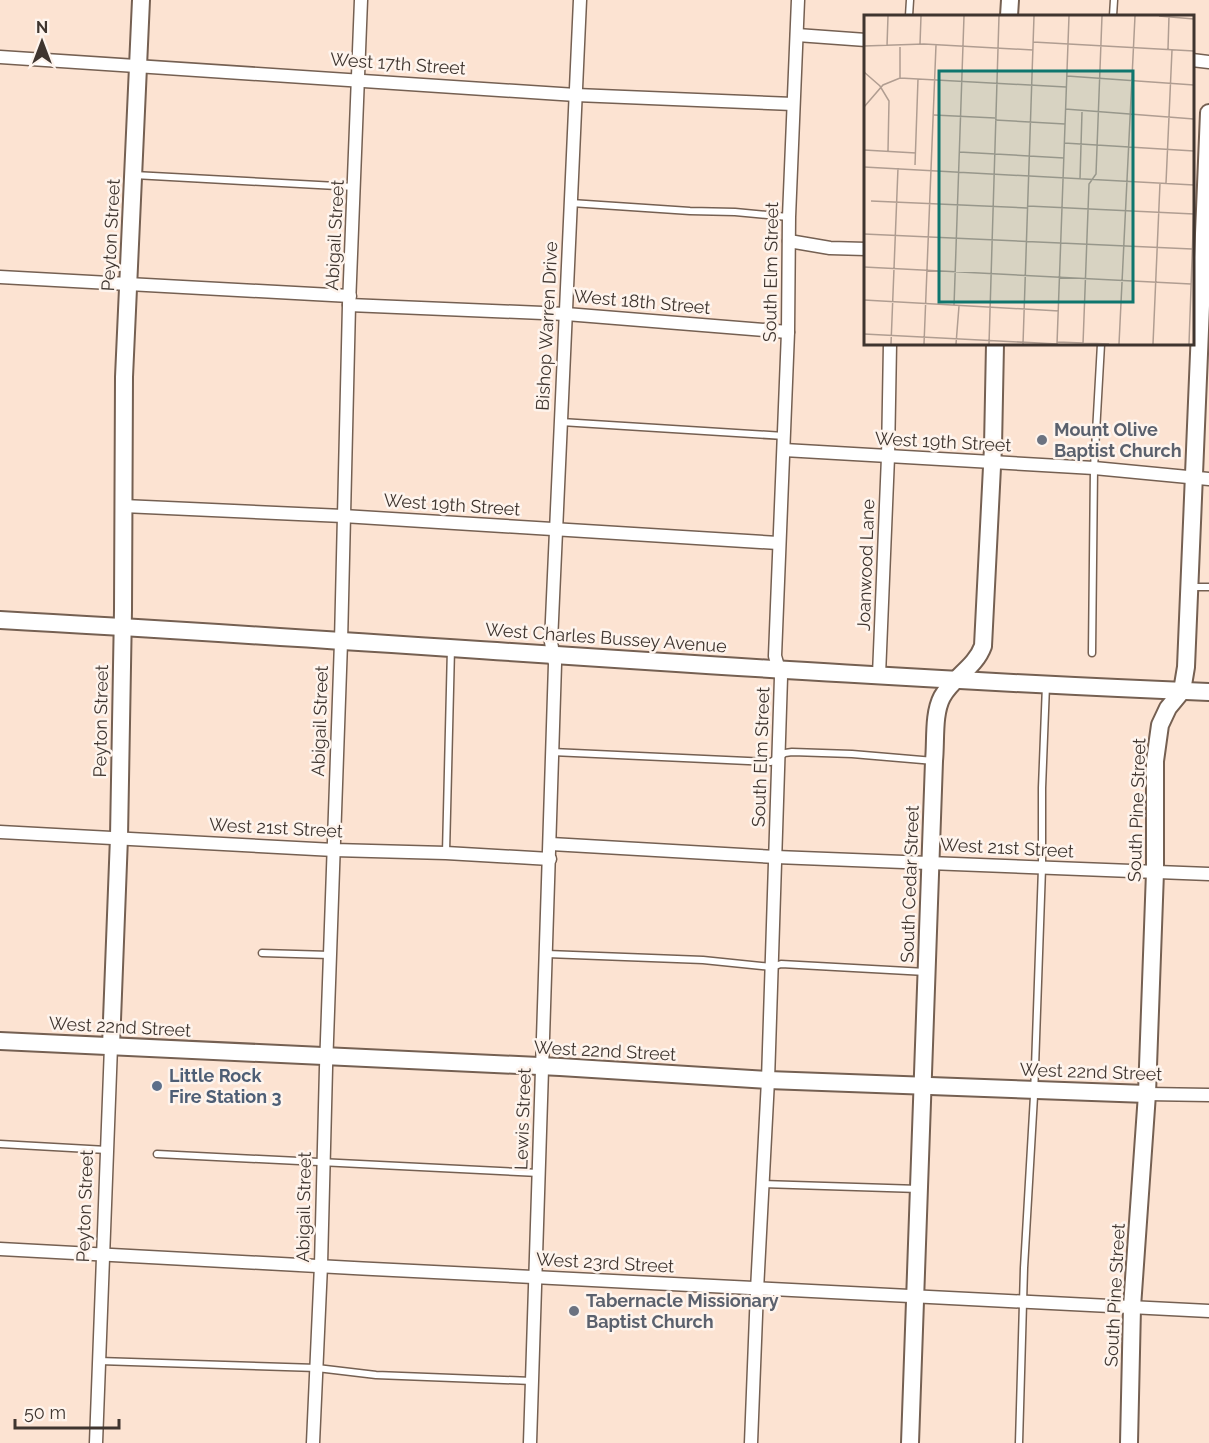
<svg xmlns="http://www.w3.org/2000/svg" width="1209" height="1443" font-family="Raleway,sans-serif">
  <rect width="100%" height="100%" fill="#fce3d2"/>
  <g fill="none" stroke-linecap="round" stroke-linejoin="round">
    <defs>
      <g id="lane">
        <polyline points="909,16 910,0"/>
        <polyline points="1113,16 1114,0"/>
        <polyline points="134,175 355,187"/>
        <polyline points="571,203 690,211 735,212 788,217"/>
        <polyline points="561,422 784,436"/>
        <polyline points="1192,587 1209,587"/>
        <polyline points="1092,653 1094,468 1101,344"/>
        <polyline points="552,752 771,762 785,753 792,752 852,754 934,761"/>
        <polyline points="446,853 451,648"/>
        <polyline points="262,953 330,955"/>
        <polyline points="547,954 703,960 772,967 781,964 926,972"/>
        <polyline points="0,1144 107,1150"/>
        <polyline points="157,1154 539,1173"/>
        <polyline points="762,1184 919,1189"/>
        <polyline points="99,1361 317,1368 376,1375 532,1381"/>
        <polyline points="1019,1443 1024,1268 1034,1096 1042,868 1042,788 1046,685"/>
      </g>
      <g id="street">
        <polyline points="797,35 866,40"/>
        <polyline points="0,57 576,95 793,104"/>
        <polyline points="1192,60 1209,62"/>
        <polyline points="789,241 830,248 866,249"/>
        <polyline points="0,277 350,296"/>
        <polyline points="349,305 566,314 788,332"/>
        <polyline points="784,450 1094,468 1209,479"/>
        <polyline points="123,506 343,516 778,543"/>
        <polyline points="879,675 888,457 890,344"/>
        <polyline points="0,832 334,850 446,853 550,859"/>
        <polyline points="551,844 776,857 1209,874"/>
        <polyline points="1147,1094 1209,1095"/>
        <path d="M0 1249C403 1270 806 1294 1209 1311"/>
        <polyline points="96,1443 111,1046"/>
        <polyline points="313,1443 321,1265 326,1068 341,642 349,305 361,0"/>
        <polyline points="530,1443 555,664 551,642 580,0"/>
        <polyline points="751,1443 757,1290 768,1080 781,677 775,656 788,332 789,217 798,0"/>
      </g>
      <g id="secondary">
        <polyline points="1009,16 1010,0"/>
        <path d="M0 620C403 642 806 676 1209 692"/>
        <polyline points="0,1041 560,1067 768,1080 1147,1094"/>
        <polyline points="111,1046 119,837 123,610 124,377 141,0"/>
        <path d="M910 1443 934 761C936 741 933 714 942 697 953 677 975 668 983 646L993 447 995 344"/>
        <polyline points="1129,1443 1132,1307 1147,1094 1155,872 1155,761 1160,725 1168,708 1182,691 1186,667 1209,113"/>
      </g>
    </defs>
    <use href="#lane" stroke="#756052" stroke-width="9"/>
    <use href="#street" stroke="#756052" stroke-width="15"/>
    <use href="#secondary" stroke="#756052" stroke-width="20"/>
    <use href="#lane" stroke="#fff" stroke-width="6"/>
    <use href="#street" stroke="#fff" stroke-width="12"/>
    <use href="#secondary" stroke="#fff" stroke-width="16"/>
  </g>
  <g fill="#6b7280" stroke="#fef4ed" stroke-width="2">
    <circle cx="1042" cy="440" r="6"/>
    <circle cx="574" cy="1311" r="6"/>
  </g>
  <circle fill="#5c6f8a" stroke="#fef4ed" stroke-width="2" cx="157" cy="1086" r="6"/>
  <g text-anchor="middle" stroke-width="5" stroke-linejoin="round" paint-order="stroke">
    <g font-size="18" fill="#3f352f" stroke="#fef4ed">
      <text transform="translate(398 64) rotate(4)" y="6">West 17th Street</text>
      <text transform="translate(111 235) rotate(-87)" y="6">Peyton Street</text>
      <text transform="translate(335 235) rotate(-87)" y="6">Abigail Street</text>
      <text transform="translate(771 272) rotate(-89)" y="6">South Elm Street</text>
      <text transform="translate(642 302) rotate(5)" y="6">West 18th Street</text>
      <text transform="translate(547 326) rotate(-87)" y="6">Bishop Warren Drive</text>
      <text transform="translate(943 442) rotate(3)" y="6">West 19th Street</text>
      <text transform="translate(452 505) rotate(4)" y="6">West 19th Street</text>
      <text transform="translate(866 565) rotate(-88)" y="6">Joanwood Lane</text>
      <text transform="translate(606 638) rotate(4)" y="6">West Charles Bussey Avenue</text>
      <text transform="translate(101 721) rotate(-89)" y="6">Peyton Street</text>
      <text transform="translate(320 721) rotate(-88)" y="6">Abigail Street</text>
      <text transform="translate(761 757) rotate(-88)" y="6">South Elm Street</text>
      <text transform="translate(1137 810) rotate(-88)" y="6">South Pine Street</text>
      <text transform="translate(276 828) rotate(3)" y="6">West 21st Street</text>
      <text transform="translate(1007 848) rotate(3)" y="6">West 21st Street</text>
      <text transform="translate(910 884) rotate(-88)" y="6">South Cedar Street</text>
      <text transform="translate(120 1027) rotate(3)" y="6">West 22nd Street</text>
      <text transform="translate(605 1051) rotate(3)" y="6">West 22nd Street</text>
      <text transform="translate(1091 1072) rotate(2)" y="6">West 22nd Street</text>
      <text transform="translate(523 1119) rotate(-88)" y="6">Lewis Street</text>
      <text transform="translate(85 1206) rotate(-88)" y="6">Peyton Street</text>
      <text transform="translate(304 1207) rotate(-89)" y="6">Abigail Street</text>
      <text transform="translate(605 1263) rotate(3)" y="6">West 23rd Street</text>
      <text transform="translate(1115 1295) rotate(-87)" y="6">South Pine Street</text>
    </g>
    <g font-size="18" font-weight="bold" fill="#5b616d" stroke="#fef4ed" text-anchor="start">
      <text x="1054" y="436">Mount Olive<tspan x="1054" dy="21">Baptist Church</tspan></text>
      <text x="586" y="1307">Tabernacle Missionary<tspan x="586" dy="21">Baptist Church</tspan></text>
    </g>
    <g font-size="18" font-weight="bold" fill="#4e5e75" stroke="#fef4ed" text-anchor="start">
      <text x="169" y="1082">Little Rock<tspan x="169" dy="21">Fire Station 3</tspan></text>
    </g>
  </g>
  <g transform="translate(864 15)">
    <rect width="330" height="330" fill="#fce3d2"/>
    <path fill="none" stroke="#b09d91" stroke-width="1.5" d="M295 1 330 4M169 27 330 36M56 29 57 1M0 31 60 29 169 35M23 31 24 1M304 34 305 1M0 57 16 71 25 86 24 136M203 61 330 70M36 63V32M0 92 19 70 36 63 202 72M201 94 330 104M70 100 131 103M131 105 201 109M200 128 330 136M0 135 52 138M95 137 200 143M51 150 54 64M0 152 330 170M216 164 218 97M302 168 308 35M7 186 163 193M164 191 330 199M0 219 328 234M0 252 327 269M0 285 195 296M90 291 100 1M0 319 193 329M193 327 245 329M27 329 34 153M60 329 72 30M92 329 95 291M125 329 135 1M159 329 170 1M193 329 205 1M219 329 225 169 232 159 238 1M255 329 271 1M289 329 296 168M325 329 330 188"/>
    <path fill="#0f766e" fill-opacity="0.15" stroke="#0f766e" stroke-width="3" d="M75 56H269V287H75Z"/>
    <rect width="330" height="330" fill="none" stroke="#3f352f" stroke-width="3"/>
  </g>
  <g transform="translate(42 42)" stroke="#fef4ed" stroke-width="4.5" paint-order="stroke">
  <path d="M0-4.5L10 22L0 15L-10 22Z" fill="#3f352f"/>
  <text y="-9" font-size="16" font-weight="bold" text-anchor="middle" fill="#3f352f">N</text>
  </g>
  <path d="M15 1419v9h104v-9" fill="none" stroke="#3f352f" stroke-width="3"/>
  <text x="24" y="1419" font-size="18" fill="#3f352f" stroke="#fef4ed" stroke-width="4.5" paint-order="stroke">50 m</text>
</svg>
